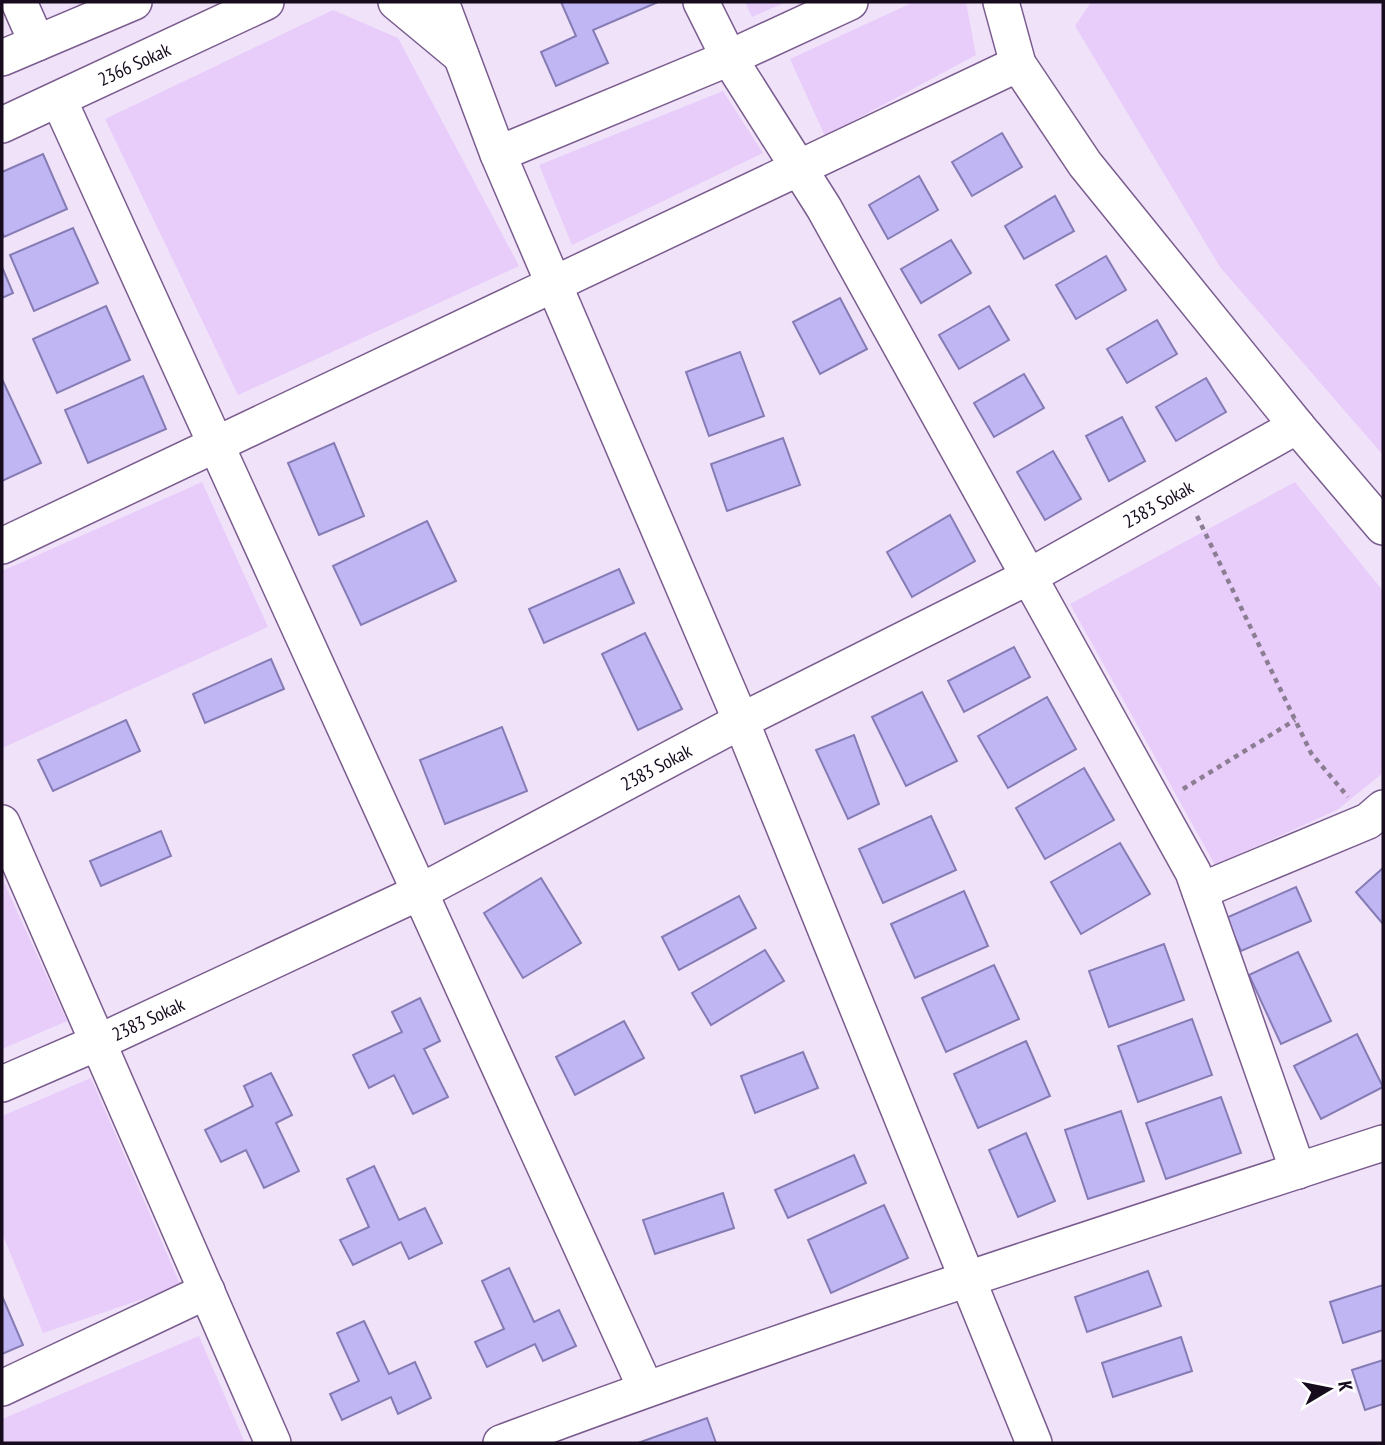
<svg xmlns="http://www.w3.org/2000/svg" width="1385" height="1445" font-family="'PT Sans Narrow',sans-serif">
  <rect width="100%" height="100%" fill="#f0e2f9"/>
  <g fill="#e8cdfb">
    <polygon points="745,2 786,2 752,17"/>
    <polygon points="914,2 966,2 976,55 825,136 790,59"/>
    <polygon points="1091,2 1383,2 1383,455 1220,267 1075,26"/>
    <polygon points="333,10 398,38 519,266 238,395 105,119"/>
    <polygon points="723,91 763,153 572,245 539,165"/>
    <polygon points="202,482 268,627 2,748 2,571"/>
    <polygon points="1295,482 1383,591 1383,773 1337,810 1215,865 1070,604"/>
    <polygon points="2,878 67,1021 2,1049"/>
    <polygon points="91,1078 181,1286 43,1333 2,1233 2,1116"/>
    <polygon points="199,1336 245,1443 2,1443 2,1419"/>
  </g>
  <g fill="#bfb6f3" stroke="#867cb5" stroke-width="2">
    <polygon points="561,2 658,2 593,30 608,63 556,86 541,52 576,36"/>
    <polygon points="1002,133 1022,167 972,196 952,162"/>
    <polygon points="43,154 67,209 4,237 2,232 2,172"/>
    <polygon points="919,176 938,210 888,239 869,205"/>
    <polygon points="1055,196 1074,231 1024,259 1005,226"/>
    <polygon points="73,228 98,283 34,311 10,255"/>
    <polygon points="951,240 971,273 921,303 901,269"/>
    <polygon points="1106,256 1126,290 1076,319 1056,285"/>
    <polygon points="2,267 13,293 2,298"/>
    <polygon points="840,298 867,349 820,374 793,322"/>
    <polygon points="106,306 130,360 57,393 33,339"/>
    <polygon points="989,306 1009,340 959,369 939,335"/>
    <polygon points="1157,320 1177,354 1127,383 1107,349"/>
    <polygon points="740,352 764,416 709,436 686,372"/>
    <polygon points="1024,374 1044,408 994,437 974,403"/>
    <polygon points="143,376 166,429 88,463 65,410"/>
    <polygon points="1206,378 1226,412 1176,441 1156,407"/>
    <polygon points="2,379 41,463 2,481"/>
    <polygon points="1122,417 1145,461 1109,481 1086,436"/>
    <polygon points="783,438 800,485 727,511 711,464"/>
    <polygon points="334,443 364,516 319,535 288,463"/>
    <polygon points="1053,451 1081,499 1045,520 1017,472"/>
    <polygon points="950,515 975,561 912,597 887,552"/>
    <polygon points="427,521 456,581 361,625 333,566"/>
    <polygon points="619,569 634,603 544,643 529,609"/>
    <polygon points="645,633 682,709 638,730 602,654"/>
    <polygon points="1014,647 1030,677 964,712 948,681"/>
    <polygon points="271,659 284,689 205,723 193,694"/>
    <polygon points="922,692 957,761 906,786 872,717"/>
    <polygon points="1047,697 1076,749 1008,788 978,736"/>
    <polygon points="126,720 140,751 53,791 38,760"/>
    <polygon points="502,727 527,791 445,824 420,760"/>
    <polygon points="854,735 879,804 848,819 816,750"/>
    <polygon points="1084,768 1114,820 1045,859 1016,808"/>
    <polygon points="931,816 956,870 883,903 859,849"/>
    <polygon points="161,831 171,856 101,886 90,861"/>
    <polygon points="1120,843 1150,894 1081,934 1051,882"/>
    <polygon points="1383,868 1383,924 1356,892"/>
    <polygon points="541,878 581,943 523,978 484,913"/>
    <polygon points="1296,887 1311,921 1241,951 1226,918"/>
    <polygon points="964,891 988,946 915,978 891,924"/>
    <polygon points="739,896 756,928 679,970 662,937"/>
    <polygon points="1164,944 1184,1000 1109,1027 1089,971"/>
    <polygon points="765,950 784,981 711,1025 692,993"/>
    <polygon points="1298,952 1331,1021 1281,1044 1249,975"/>
    <polygon points="994,965 1019,1019 946,1052 922,998"/>
    <polygon points="420,998 440,1041 424,1049 448,1097 413,1114 394,1075 369,1088 353,1055 402,1032 392,1012"/>
    <polygon points="1192,1019 1212,1075 1138,1102 1118,1046"/>
    <polygon points="624,1021 644,1058 575,1095 556,1057"/>
    <polygon points="1357,1034 1383,1087 1321,1119 1294,1066"/>
    <polygon points="1026,1041 1050,1096 978,1128 954,1074"/>
    <polygon points="803,1052 818,1088 755,1113 741,1076"/>
    <polygon points="271,1073 292,1115 276,1123 299,1171 264,1188 246,1150 221,1162 205,1130 253,1106 244,1086"/>
    <polygon points="1221,1097 1241,1153 1166,1179 1146,1123"/>
    <polygon points="1121,1111 1144,1181 1088,1199 1065,1130"/>
    <polygon points="1026,1133 1055,1201 1018,1217 989,1150"/>
    <polygon points="854,1155 866,1183 788,1218 775,1190"/>
    <polygon points="374,1166 399,1220 425,1208 442,1243 409,1259 401,1242 353,1265 340,1240 369,1227 347,1179"/>
    <polygon points="723,1193 734,1228 655,1254 643,1220"/>
    <polygon points="884,1205 908,1258 831,1293 808,1240"/>
    <polygon points="509,1268 534,1322 559,1310 576,1346 543,1361 535,1344 487,1367 475,1342 504,1329 482,1281"/>
    <polygon points="1148,1271 1161,1306 1087,1332 1075,1297"/>
    <polygon points="1383,1285 1383,1330 1343,1343 1330,1302"/>
    <polygon points="2,1296 23,1345 2,1354"/>
    <polygon points="364,1321 389,1374 415,1362 431,1398 398,1414 391,1397 342,1420 330,1394 359,1381 337,1333"/>
    <polygon points="1181,1337 1192,1371 1113,1397 1102,1363"/>
    <polygon points="1383,1360 1383,1404 1365,1410 1352,1370"/>
    <polygon points="707,1418 716,1443 638,1443"/>
  </g>
  <g fill="none" stroke-linecap="round" stroke-linejoin="round">
    <defs>
      <g id="minor">
        <polyline points="19,2 37,43"/>
        <polyline points="396,2 461,56"/>
        <polyline points="441,2 498,154 741,721 1034,1443"/>
        <polyline points="701,2 729,58 824,208 1193,872 1298,1171"/>
        <polyline points="1001,2 1018,64 1085,164 1297,426 1383,527"/>
        <polyline points="2,58 134,2"/>
        <polyline points="59,100 646,1389"/>
        <polyline points="2,125 266,2"/>
        <polyline points="498,154 729,58 850,2"/>
        <polyline points="2,546 1018,64"/>
        <polyline points="2,823 273,1443"/>
        <polyline points="1200,891 1368,821 1383,808"/>
        <polyline points="2,1084 99,1042 420,892 741,721 1028,577 1297,426"/>
        <polyline points="2,1388 207,1291"/>
        <path d="M501 1443C792 1334 1088 1239 1383 1143"/>
      </g>
    </defs>
    <use href="#minor" stroke="#7a5c8e" stroke-width="38"/>
    <g stroke="#8b7e93" stroke-width="4.5" stroke-dasharray="5 5" stroke-linecap="butt">
      <polyline points="1197,516 1311,753 1348,797"/>
      <polyline points="1183,789 1295,720"/>
    </g>
    <use href="#minor" stroke="#fff" stroke-width="35"/>
  </g>
  <g text-anchor="middle" stroke-width="5" stroke-linejoin="round" paint-order="stroke">
    <g font-size="19" fill="#170b1e" stroke="#fff">
      <text transform="translate(134 64) rotate(-25)" y="7">2366 Sokak</text>
      <text transform="translate(1158 504) rotate(-29)" y="7">2383 Sokak</text>
      <text transform="translate(656 767) rotate(-28)" y="7">2383 Sokak</text>
      <text transform="translate(148 1019) rotate(-25)" y="7">2383 Sokak</text>
    </g>
  </g>
  <rect width="1385" height="1445" fill="none" stroke="#170b1e" stroke-width="7"/>
  <g transform="translate(1329 1389) rotate(80)" stroke="#ffffff" stroke-width="5" paint-order="stroke">
  <path d="M0-5L12 26L0 18L-12 26Z" fill="#170b1e"/>
  <text y="-10" font-size="19" font-weight="bold" text-anchor="middle" fill="#170b1e">K</text>
  </g>
</svg>
